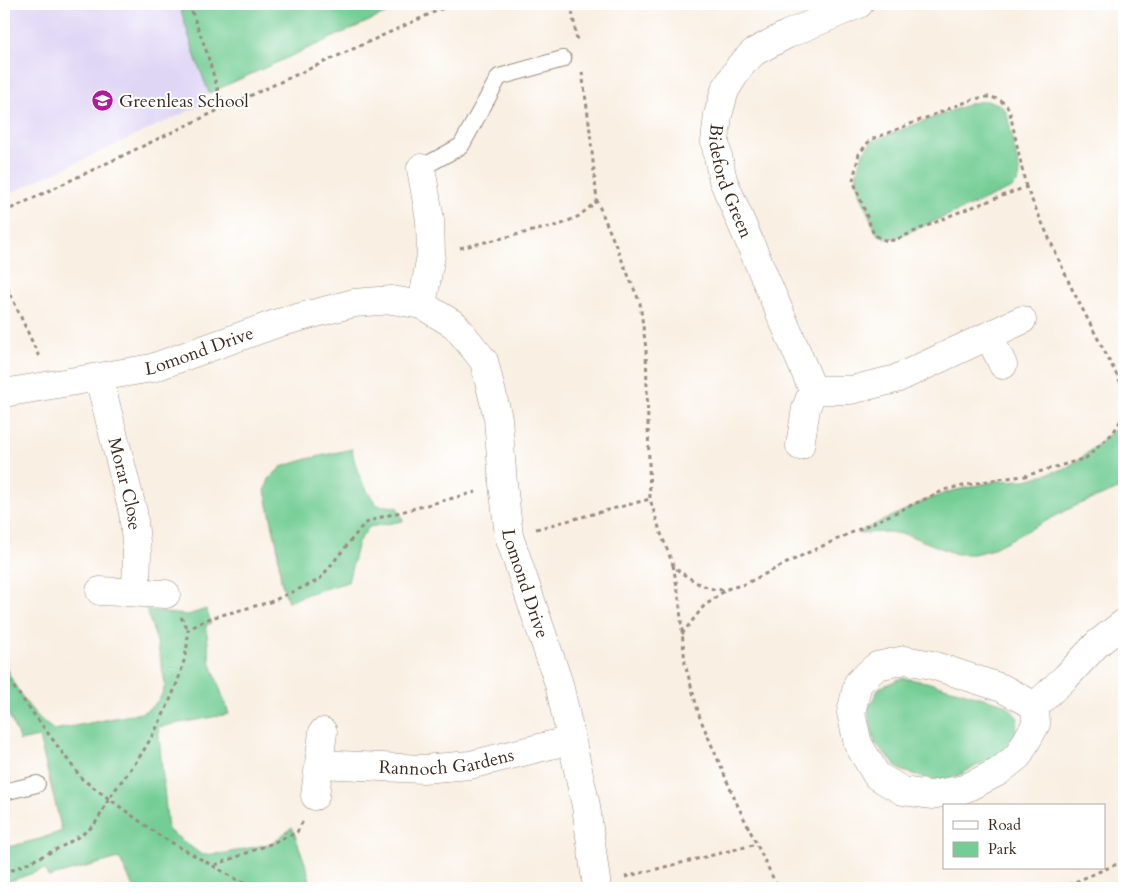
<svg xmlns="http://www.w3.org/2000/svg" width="1128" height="892" font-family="Cardo,serif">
  <rect width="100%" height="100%" fill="#fff"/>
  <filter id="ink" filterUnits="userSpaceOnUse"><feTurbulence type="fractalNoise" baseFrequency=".02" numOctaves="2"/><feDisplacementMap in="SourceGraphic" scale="10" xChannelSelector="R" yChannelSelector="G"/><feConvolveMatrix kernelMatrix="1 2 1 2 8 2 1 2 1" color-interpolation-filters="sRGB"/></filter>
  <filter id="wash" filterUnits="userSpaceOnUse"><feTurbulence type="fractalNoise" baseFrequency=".0096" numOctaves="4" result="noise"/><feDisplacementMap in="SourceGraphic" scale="20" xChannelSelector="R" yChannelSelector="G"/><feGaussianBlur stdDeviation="1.12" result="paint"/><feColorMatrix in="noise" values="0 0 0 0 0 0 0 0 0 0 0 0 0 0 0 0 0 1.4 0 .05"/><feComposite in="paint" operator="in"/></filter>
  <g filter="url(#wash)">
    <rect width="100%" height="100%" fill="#f9efe2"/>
    <polygon fill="#dfd5f5" points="4,4 179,4 196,59 209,93 195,108 4,196"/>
    <g fill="#73cd94" stroke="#577c59">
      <polygon points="179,4 407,4 209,93 196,59"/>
      <path d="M985 101C995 102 1003 104 1007 114L1020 175 1017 183 1012 188 895 238 888 239 877 234C871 220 859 195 857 181 855 168 863 151 872 141L972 103Z"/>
      <polygon points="1124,391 1124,487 1075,506 990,550 974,554 956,554 908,535 889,532 857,533 920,503 948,492 997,481 1026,480 1064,469 1080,459 1117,428 1124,414"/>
      <path d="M352 449C356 473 363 486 377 505L397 507 403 521 369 527 358 542 348 582 310 593 288 602 281 581 277 545 265 491 269 479 281 467 307 459Z"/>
      <path d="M146 609 166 613 188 615 206 609 211 623 206 625 210 661 229 714 158 727 168 830 202 855 226 853 273 843 292 827 307 869 312 888H134L119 858 48 877 45 869 4 883V848L40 839 62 831 39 737 20 741 4 703V664C16 689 30 714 54 730L141 713C153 708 164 697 165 683L157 642Z"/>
      <polygon points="902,678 926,682 1005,704 1018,718 1015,734 1002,753 953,778 932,780 900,770 875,743 869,718 868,709 879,688"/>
    </g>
  </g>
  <g filter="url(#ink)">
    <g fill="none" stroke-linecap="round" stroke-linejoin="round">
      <defs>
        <g id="lane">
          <polyline points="421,168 461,146 499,77 563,59"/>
          <polyline points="4,792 37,784"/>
        </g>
        <g id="street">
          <path id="s1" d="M859 4 788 34 754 52 740 66 725 90 718 115 715 142 723 180 813 390H851L896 379 1022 320"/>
          <path id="s2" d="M422 305 455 325 484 361 498 418 503 484 509 536 559 684 586 806 597 888"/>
          <polyline points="989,336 1003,365"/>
          <path id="s3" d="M99 378 133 512 137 552 136 592"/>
          <path id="s4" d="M4 393 152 368 278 323 354 303 392 300 422 305 431 255 430 220 421 168"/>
          <polyline points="800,446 806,408 813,390"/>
          <polyline points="100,591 166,594"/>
          <polygon points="905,660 932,665 1002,688 1035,706 1036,724 1018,756 998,772 964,789 931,795 903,791 877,776 858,744 851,713 858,683 877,666"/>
          <polyline points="1035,706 1066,677 1097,644 1124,623"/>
          <path id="s5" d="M319 764 423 769 470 765 571 740"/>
          <polyline points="315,796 323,732"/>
        </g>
      </defs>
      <use href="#lane" stroke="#9a8c80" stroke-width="18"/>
      <use href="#street" stroke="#9a8c80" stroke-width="29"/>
      <g stroke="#9a8c80" stroke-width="3" stroke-dasharray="4 4" stroke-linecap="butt">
        <polyline points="189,4 206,50 223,108"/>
        <polyline points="571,4 577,41"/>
        <polyline points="582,72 589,122 597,201 640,303 646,349 650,499 660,531 673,565 680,572 699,584 716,590 727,589 745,584 805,554 947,489 998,479 1025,476 1086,458 1113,433 1121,420 1124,408"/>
        <polyline points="1026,187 1010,113 1007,106 1001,101 992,97 984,97 971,100 870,140 859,154 853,180 874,235 887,241 895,240 954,214 1026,187 1072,289 1123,387 1124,386"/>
        <polyline points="4,212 223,108 452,4"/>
        <polyline points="460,248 562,224 579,216 597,201"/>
        <polyline points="4,280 40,359"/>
        <polyline points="1123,387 1124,395"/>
        <polyline points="536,529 650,499"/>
        <polyline points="673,565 679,597 685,664 700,718 736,802 778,888"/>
        <polyline points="181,617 188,630"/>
        <polyline points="682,634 703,607 727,589"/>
        <polyline points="4,674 82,779 160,836 252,888"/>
        <polyline points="215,865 273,843 297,832 303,821"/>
        <path d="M4 874C32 860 63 849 88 830 99 822 102 810 109 799 119 783 132 769 142 753 162 721 189 667 188 630L207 619 270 602 319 580 364 524 378 518 476 492"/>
        <polyline points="625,877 757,844"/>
        <polyline points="1061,888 1124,861"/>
      </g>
      <use href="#lane" stroke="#fff" stroke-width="16"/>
      <use href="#street" stroke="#fff" stroke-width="28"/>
    </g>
  </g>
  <defs>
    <symbol id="school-disc" viewBox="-11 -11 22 22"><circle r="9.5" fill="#b5179e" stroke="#fff"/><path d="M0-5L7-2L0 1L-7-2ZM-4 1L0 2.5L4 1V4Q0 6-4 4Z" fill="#fff"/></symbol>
  </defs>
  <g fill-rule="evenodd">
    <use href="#school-disc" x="90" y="88" width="25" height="25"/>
  </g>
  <g text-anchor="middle" stroke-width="4" stroke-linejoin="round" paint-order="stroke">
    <g font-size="18" fill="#3b2a1e" stroke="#fff" text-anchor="start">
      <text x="119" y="107">Greenleas School</text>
    </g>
    <g font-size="18" fill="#3b2a1e" stroke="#fff">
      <text dy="6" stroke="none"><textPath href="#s1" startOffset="258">Bideford Green</textPath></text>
      <text dy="6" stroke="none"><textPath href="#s4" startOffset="200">Lomond Drive</textPath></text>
      <text dy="6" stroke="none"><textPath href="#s3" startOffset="109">Morar Close</textPath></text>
      <text dy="6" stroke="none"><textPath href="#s2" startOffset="312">Lomond Drive</textPath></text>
      <text dy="6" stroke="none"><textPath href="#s5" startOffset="128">Rannoch Gardens</textPath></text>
    </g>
  </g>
  <rect width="1128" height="892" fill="none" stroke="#fff" stroke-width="20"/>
  <rect x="943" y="804" width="162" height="65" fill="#ffffff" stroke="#b1aaa5"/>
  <rect x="953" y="821" width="25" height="8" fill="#ffffff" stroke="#b1aaa5"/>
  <text x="988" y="830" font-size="15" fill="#3b2a1e">Road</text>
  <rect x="953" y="842" width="25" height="15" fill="#73cd94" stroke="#b1aaa5"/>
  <text x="988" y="854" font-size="15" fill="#3b2a1e">Park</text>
</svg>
